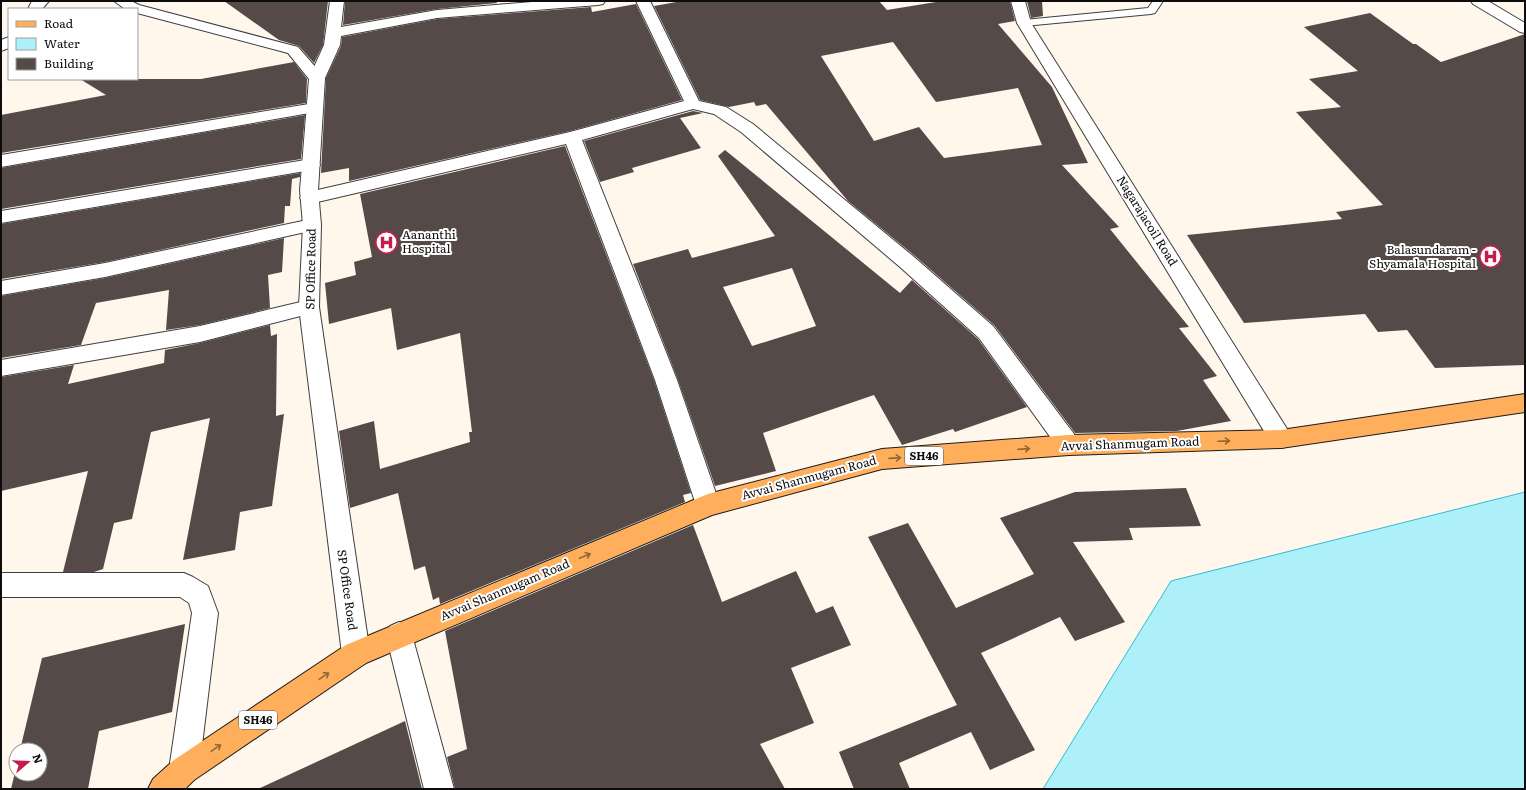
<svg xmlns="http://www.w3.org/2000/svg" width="1526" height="790" font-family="Literata,serif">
  <rect width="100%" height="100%" fill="#fff6ec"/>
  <polygon fill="#adf0fa" stroke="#2fbcd5" points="1525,492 1525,789 1043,789 1171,581"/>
  <g fill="#564a48" fill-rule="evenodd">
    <polygon points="224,1 328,1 323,45 314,63 299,46 279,40"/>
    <polygon points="345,1 496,1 497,3 437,9 343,25"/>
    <path d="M682 1H879L887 10 942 1H1010L1015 21 998 24 1052 87 1088 163 1062 165 1119 227 1110 229 1189 327 1179 328 1217 376 1203 380 1231 421 1177 431 1075 433 994 325 915 256 848 201 766 104 756 106 754 102 729 107 700 100 654 6ZM893 42 936 102 1018 88 1042 145 944 158 919 127 874 141 821 56Z"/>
    <polygon points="1027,1 1042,1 1043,16 1031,18"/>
    <polygon points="636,4 682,100 570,131 349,181 349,168 321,173 326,78 341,46 342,37 437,19 591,7 592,12"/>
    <polygon points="1370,13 1413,44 1416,44 1441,62 1525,34 1525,365 1435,368 1407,330 1378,332 1365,314 1244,323 1187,235 1342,219 1336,212 1383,205 1296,112 1341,107 1309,79 1358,71 1304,27"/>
    <polygon points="294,62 307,79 306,103 1,153 1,115 106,95 80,79 201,79"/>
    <polygon points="693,111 703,113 680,118 701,148 632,168 634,172 600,182 584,141"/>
    <polygon points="305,115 301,159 1,209 1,168"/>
    <polygon points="565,146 654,380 691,493 683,495 685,502 440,604 439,597 433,600 425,566 414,570 398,493 350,508 339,431 374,421 380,469 470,442 469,432 472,432 460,333 397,350 391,308 329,324 325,283 356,275 354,262 372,257 360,194"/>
    <path d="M725 150 900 293 912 280 978 339 1027 407 955 432 953 429 902 445 874 395 763 433 776 471 715 486 678 380 633 264 688 249 692 258 775 236 718 156ZM792 268 816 326 752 346 723 287Z"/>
    <polygon points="300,173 300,177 292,179 290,206 285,206 284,223 105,262 1,279 1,224"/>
    <polygon points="284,238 282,272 268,275 270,308 200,325 166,330 169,290 96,303 81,345 1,358 1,296 105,278"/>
    <polygon points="270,325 271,336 277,334 276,416 284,414 272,506 240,512 235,550 183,560 210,418 151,432 132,519 114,523 103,569 94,572 63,572 88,471 1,491 1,377 74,365 68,384 164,363 165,350 200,343"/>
    <polygon points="1186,488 1201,526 1129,528 1133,540 1073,542 1125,622 1075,641 1060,617 981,653 1035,750 990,770 971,732 899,763 910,789 854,789 839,752 957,705 868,537 908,523 956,608 1034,574 1000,518 1075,492"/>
    <polygon points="693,525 722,602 796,571 816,613 833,606 851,645 791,668 814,723 760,744 785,789 455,789 447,757 467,749 445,631"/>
    <polygon points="185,624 172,712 99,731 88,789 11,789 16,768 16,774 40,774 40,750 20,750 42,658"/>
    <polygon points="405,721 422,789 258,789"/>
  </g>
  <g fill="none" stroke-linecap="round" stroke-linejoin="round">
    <defs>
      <polygon id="service" points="1153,1 1163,1 1155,13 1151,14 1024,26 1019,23 1024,20 1148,8"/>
      <g id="minor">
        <polygon points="32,1 49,1 42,9 28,9"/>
        <polygon points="330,1 344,1 341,27 437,10 544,1 605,1 603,4 598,5 437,18 341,36 340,45 325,78 323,81 317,83 311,81 309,78 324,45"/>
        <polygon points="636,1 650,1 699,101 726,107 753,124 914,257 993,326 1077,438 1080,445 1077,452 1069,455 1061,452 979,338 900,267 741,132 714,114 693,109 582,140 677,380 720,505 717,512 708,516 699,512 696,505 655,380 566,144 309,204 303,202 300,198 303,194 309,192 570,132 684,101"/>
        <polygon points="1471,1 1488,1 1525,23 1525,33 1520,32 1473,4"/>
        <polygon points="9,37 9,48 1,51 1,40"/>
        <polygon points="315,103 321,105 323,108 321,111 1,167 1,155"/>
        <polygon points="311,159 317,161 320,165 317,169 1,223 1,211"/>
        <polygon points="312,219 319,221 321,225 319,229 105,277 1,295 1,281 105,263"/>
        <polygon points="309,300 316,302 319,307 316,312 200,342 1,376 1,360 200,326"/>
        <polygon points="1,573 184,573 193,577 208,586 218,613 199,770 194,780 184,785 174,780 169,770 192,613 189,603 180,597 1,597"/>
        <polygon points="399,622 408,626 412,635 454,789 424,789 386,635 390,626"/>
      </g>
      <g id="tertiary">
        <polygon points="114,1 131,1 139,5 298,47 325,78 318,190 321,225 319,307 370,654 366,663 356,667 346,663 342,654 299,307 303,225 300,190 309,79 288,53 137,13 137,9 125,9"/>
        <polygon points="1011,1 1025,1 1031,23 1289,432 1292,439 1289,446 1281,448 1273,446 1017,23"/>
      </g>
      <polygon id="primary" points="1525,394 1525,412 1281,448 1069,455 882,469 712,515 366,663 194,780 185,789 148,789 153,779 174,760 346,645 708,494 882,449 1069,435 1281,430"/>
    </defs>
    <use href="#service" stroke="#3f3f3f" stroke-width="2"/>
    <use href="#minor" stroke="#3f3f3f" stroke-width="2"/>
    <use href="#tertiary" stroke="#3f3f3f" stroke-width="2"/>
    <use href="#primary" stroke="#1d1d1d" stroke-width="2"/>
    <use href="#service" fill="#fff" fill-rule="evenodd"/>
    <use href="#minor" fill="#fff" fill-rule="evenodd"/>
    <use href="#tertiary" fill="#fff" fill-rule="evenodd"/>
    <use href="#primary" fill="#ffaf5c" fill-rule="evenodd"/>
  </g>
  <defs><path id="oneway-shaft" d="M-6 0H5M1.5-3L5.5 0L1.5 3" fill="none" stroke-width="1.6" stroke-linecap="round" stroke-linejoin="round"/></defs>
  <g stroke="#926638">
    <use href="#oneway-shaft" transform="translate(1224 441) rotate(-2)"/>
    <use href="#oneway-shaft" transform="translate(1024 449) rotate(-4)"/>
    <use href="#oneway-shaft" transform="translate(895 458) rotate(-4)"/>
    <use href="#oneway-shaft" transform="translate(585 556) rotate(-23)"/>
    <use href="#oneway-shaft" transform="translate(324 676) rotate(-34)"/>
    <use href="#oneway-shaft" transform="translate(216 748) rotate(-34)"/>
  </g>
  <defs>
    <symbol id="hospital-ring" viewBox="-11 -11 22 22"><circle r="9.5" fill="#fff" stroke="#c51c4e" stroke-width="1.5"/><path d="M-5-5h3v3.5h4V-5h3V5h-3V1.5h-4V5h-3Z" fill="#c51c4e"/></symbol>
  </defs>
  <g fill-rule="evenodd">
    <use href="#hospital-ring" x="374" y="230" width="25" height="25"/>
    <use href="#hospital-ring" x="1478" y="244" width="25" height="25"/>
  </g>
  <g text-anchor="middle" stroke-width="4" stroke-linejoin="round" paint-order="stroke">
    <g fill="#fff" stroke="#555" stroke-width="1">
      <rect x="905" y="447" width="38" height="18" rx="3"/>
      <rect x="239" y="711" width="38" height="18" rx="3"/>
    </g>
    <g font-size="11" font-weight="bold" fill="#0c0c0c">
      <text x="924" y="460">SH46</text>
      <text x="258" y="724">SH46</text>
    </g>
    <g font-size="12" fill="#0c0c0c" stroke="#fff">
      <text transform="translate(1147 221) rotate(58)" y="4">Nagarajacoil Road</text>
      <text transform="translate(311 269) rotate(-89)" y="4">SP Office Road</text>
      <text transform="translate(1130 444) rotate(-2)" y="4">Avvai Shanmugam Road</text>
      <text transform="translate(809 478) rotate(-15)" y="4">Avvai Shanmugam Road</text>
      <text transform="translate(347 590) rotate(82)" y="4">SP Office Road</text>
      <text transform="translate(505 590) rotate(-23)" y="4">Avvai Shanmugam Road</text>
    </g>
    <g font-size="12" fill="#0c0c0c" stroke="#fff" text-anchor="start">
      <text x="402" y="239">Aananthi<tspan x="402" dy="14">Hospital</tspan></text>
      <text x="1476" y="254" text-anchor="end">Balasundaram -<tspan x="1476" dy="14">Shyamala Hospital</tspan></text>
    </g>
  </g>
  <rect width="1526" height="790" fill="none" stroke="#0c0c0c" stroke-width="4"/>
  <rect x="8" y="8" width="130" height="72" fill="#ffffff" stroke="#9e9e9e"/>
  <rect x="16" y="21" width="20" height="6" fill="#ffaf5c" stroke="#9e9e9e"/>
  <text x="44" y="28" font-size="12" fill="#0c0c0c">Road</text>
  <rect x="16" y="38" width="20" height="12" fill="#adf0fa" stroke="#9e9e9e"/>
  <text x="44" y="48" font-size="12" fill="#0c0c0c">Water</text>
  <rect x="16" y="58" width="20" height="12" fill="#564a48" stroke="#9e9e9e"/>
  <text x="44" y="68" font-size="12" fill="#0c0c0c">Building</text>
  <g transform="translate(28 762) rotate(71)"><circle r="19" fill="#ffffff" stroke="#9e9e9e"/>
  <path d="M0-3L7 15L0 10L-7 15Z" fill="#c51c4e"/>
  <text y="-6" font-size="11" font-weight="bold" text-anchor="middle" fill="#0c0c0c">N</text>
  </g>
</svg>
